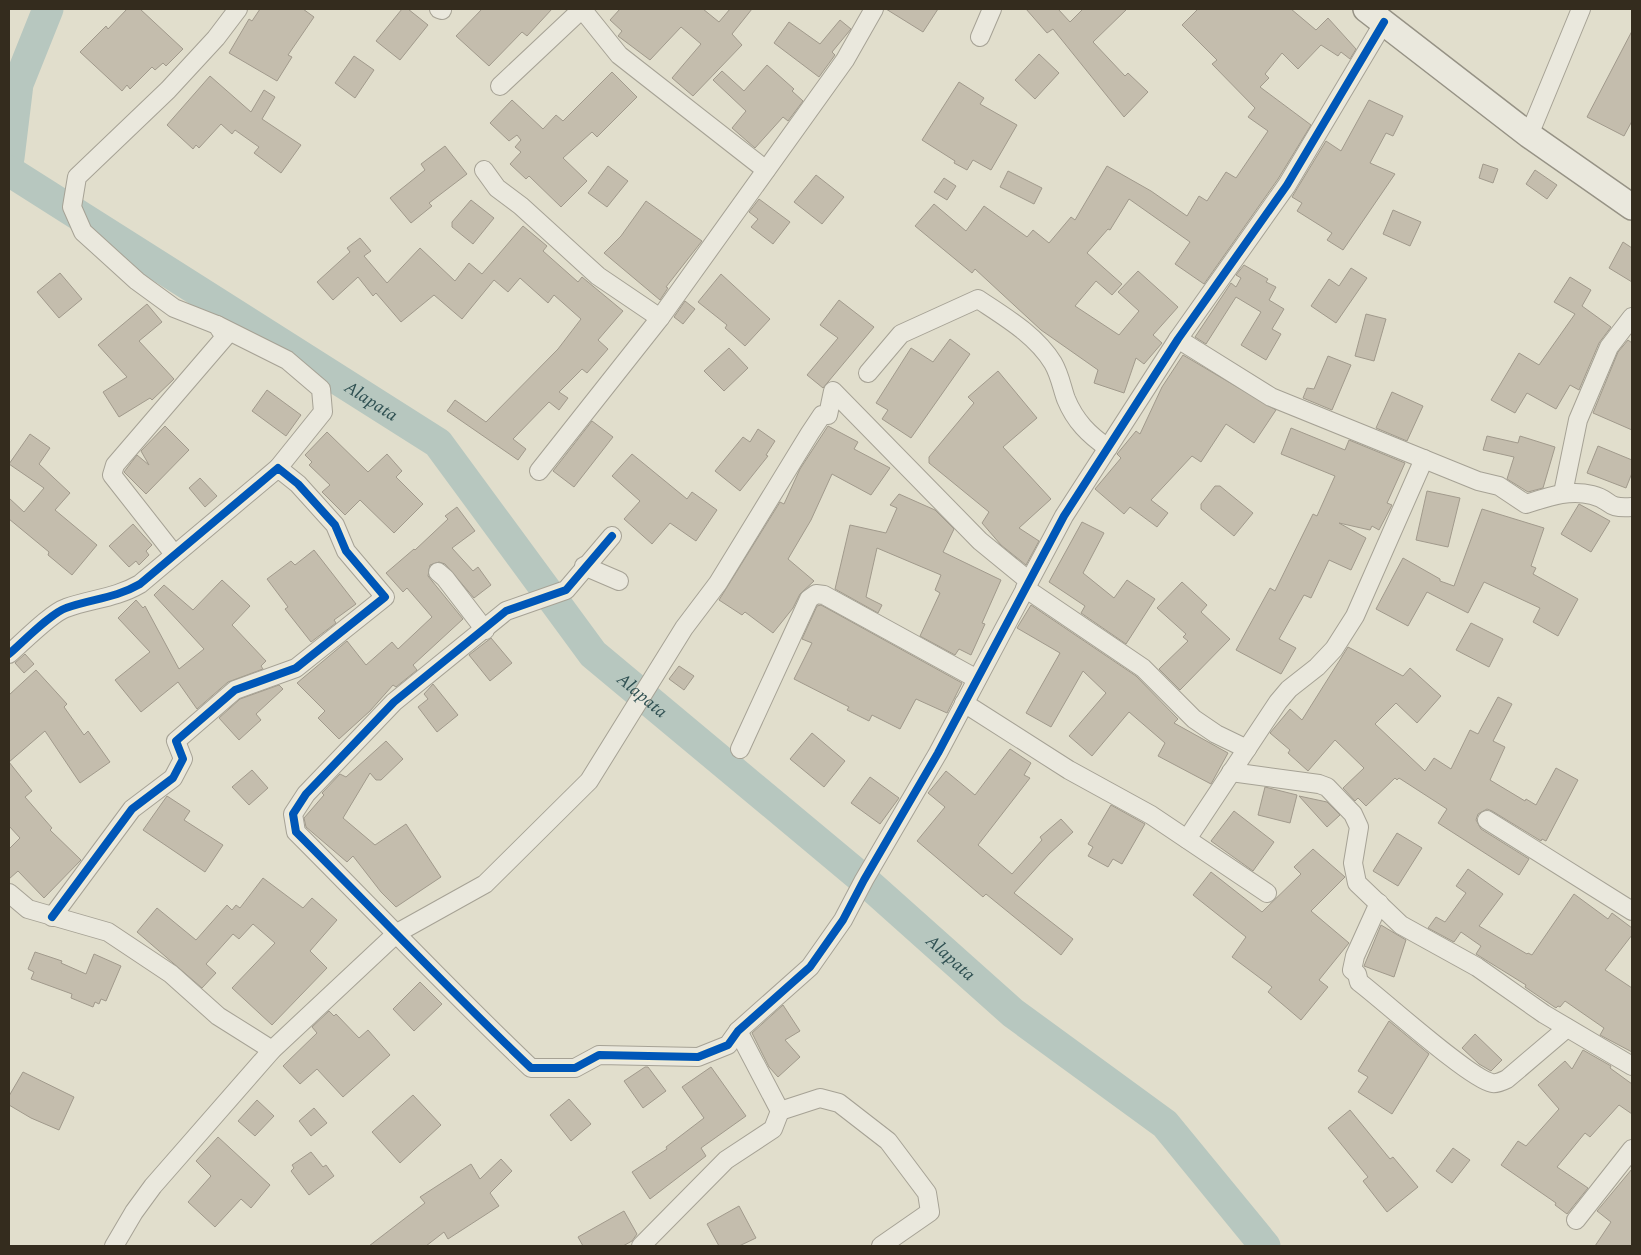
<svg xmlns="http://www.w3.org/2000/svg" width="1641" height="1255" font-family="Spectral,serif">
  <rect width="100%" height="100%" fill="#e1decc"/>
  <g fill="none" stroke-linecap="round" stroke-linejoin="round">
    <g stroke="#b7c7bf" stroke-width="31">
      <polyline points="9,158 18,84 48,9"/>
      <path id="s1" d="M9 171 438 443 593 654 864 880 1013 1013 1165 1124 1265 1246"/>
    </g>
  </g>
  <g fill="#c4bdad" stroke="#a19a8c">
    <polygon points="127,9 140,9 183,49 166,66 163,63 155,70 152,67 130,89 127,85 122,91 80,52 106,26 108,29"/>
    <polygon points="260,9 303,9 314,17 288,55 292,57 277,81 229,53 249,19 252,21"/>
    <polygon points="402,9 408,9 428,25 400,60 376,41"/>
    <polygon points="482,9 552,9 527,36 522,32 489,66 456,36"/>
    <polygon points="620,9 703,9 719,22 730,9 752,9 732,34 742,45 693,96 672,78 701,44 681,27 650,60 618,36 622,31 610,20"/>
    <polygon points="886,9 938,9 923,32"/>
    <polygon points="1026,9 1058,9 1070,22 1083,9 1127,9 1093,42 1125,76 1128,73 1148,92 1124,117 1053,29 1047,33"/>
    <polygon points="1198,9 1291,9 1316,30 1328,18 1356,49 1350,59 1341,52 1338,56 1321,45 1298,69 1282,53 1265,74 1269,78 1260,87 1311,125 1278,179 1204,284 1175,264 1190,242 1129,199 1110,230 1108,229 1087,253 1122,284 1112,295 1096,281 1075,306 1119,335 1139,311 1118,292 1138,271 1178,307 1153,335 1162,343 1144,364 1136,358 1124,393 1094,383 1098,370 1041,330 975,269 972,273 915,226 934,204 966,231 984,206 1027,237 1033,230 1049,243 1071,217 1075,220 1107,166 1151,191 1187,216 1199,196 1207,201 1226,172 1236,178 1268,131 1248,117 1255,108 1212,64 1217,60 1182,25"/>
    <polygon points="840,20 851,29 832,52 835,55 819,77 774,43 789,22 820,44"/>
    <polygon points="1632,31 1632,121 1624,136 1587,117"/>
    <polygon points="1039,54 1059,73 1035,99 1015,80"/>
    <polygon points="354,56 374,70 355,98 335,83"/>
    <polygon points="767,65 794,89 792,91 803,101 788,121 783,117 755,148 732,128 746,111 713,80 722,71 744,91"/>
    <polygon points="612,72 637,97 597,137 592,132 563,158 587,181 561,207 529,176 526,179 510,164 521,152 515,147 521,140 517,135 509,141 490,123 512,100 543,129 556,115 563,121"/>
    <polygon points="210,76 251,112 264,90 275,97 262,119 301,145 281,173 254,153 259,147 235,130 232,134 221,124 199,148 196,145 193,149 167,125"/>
    <polygon points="959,82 984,98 980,104 1017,125 991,170 973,160 967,170 954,163 955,161 922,140"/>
    <polygon points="1369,100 1403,116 1393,136 1386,133 1370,163 1395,174 1343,250 1327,240 1332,233 1297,211 1302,203 1292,197 1326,141 1341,151"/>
    <polygon points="445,146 467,174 429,203 432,206 411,223 390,198 425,170 421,164"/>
    <polygon points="1483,164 1498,169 1493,183 1479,178"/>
    <polygon points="608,166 628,181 607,207 588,193"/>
    <polygon points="1535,170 1557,185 1547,199 1526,184"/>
    <polygon points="1008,171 1042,188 1034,204 1000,187"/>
    <polygon points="816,175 844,197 822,224 794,202"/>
    <polygon points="944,178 956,186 947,200 934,192"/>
    <polygon points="759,199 790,222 773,244 751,227 758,219 749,212"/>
    <polygon points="471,200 494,218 473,244 452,227 452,222"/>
    <polygon points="646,201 702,241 666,287 668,288 660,300 604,253 621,236"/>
    <polygon points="1393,210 1421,222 1410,246 1383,234"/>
    <polygon points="523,226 547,246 543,251 578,282 582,277 623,311 598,340 608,349 587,373 582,369 559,392 568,398 559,410 549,402 513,439 526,449 518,460 447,411 455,400 486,422 558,349 581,319 554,295 548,303 520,278 508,292 494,280 462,319 434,295 401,322 376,293 373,296 358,277 333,300 317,282 350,252 347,248 360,238 371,251 364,256 387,283 420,248 455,281 469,263 482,274"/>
    <polygon points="1623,242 1632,248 1632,282 1609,268"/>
    <polygon points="1244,265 1268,279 1266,282 1276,287 1269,300 1284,309 1272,329 1281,334 1266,360 1241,345 1261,312 1236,297 1206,344 1195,337 1231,283 1236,287 1241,278 1236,275"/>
    <polygon points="1351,268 1367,278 1336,323 1311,306 1329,279 1339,286"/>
    <polygon points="60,273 82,299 59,318 37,292"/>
    <polygon points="721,274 770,319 745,346 725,328 727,325 698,302"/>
    <polygon points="1570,277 1591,290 1582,306 1611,327 1599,343 1579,390 1570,385 1556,409 1527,393 1515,413 1491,400 1519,353 1539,365 1575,314 1554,302"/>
    <polygon points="839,300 874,327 823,388 807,375 838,338 820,325"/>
    <polygon points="685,301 695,309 683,324 674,317"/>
    <polygon points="147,304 162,322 139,341 174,379 152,400 150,398 119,417 103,392 127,377 98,345"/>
    <polygon points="1366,314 1386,319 1374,361 1355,356"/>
    <polygon points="950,339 970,354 911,438 882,419 888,410 876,403 911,348 933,362"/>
    <polygon points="1628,340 1632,343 1632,430 1593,413 1618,352"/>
    <polygon points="729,348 748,368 724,391 704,371"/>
    <polygon points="1183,355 1276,410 1254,443 1226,424 1201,462 1192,456 1151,500 1168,513 1157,527 1130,507 1124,514 1095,489 1121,458 1117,454 1136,431 1140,434 1162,387"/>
    <polygon points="1328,356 1351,365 1332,410 1303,398 1307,388 1314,389"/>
    <polygon points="998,371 1037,418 1003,447 1051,499 1019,528 1039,541 1026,565 1001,545 982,523 989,512 929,463 929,457 974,403 968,397"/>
    <polygon points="267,390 301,415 286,436 252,411"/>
    <polygon points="1392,392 1423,406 1407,441 1376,428"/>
    <polygon points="592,421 613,437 574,487 553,471"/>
    <polygon points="165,426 189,450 146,494 124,472 137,455 149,465 141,451"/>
    <polygon points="828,426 858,442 854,449 890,468 871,495 832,474 811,520 788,559 814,581 800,594 793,608 773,633 745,612 742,615 719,600 780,502 784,504 800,469"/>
    <polygon points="1291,428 1345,450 1349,440 1405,463 1387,503 1392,505 1379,530 1372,526 1370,530 1339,523 1366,538 1351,570 1329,560 1311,598 1304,595 1279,639 1296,648 1281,674 1236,650 1270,588 1275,591 1313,514 1317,516 1335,476 1281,454"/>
    <polygon points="758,429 775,441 766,455 768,456 740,491 715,471 743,437 750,442"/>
    <polygon points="327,432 368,472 387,454 402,471 396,477 423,504 394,533 360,500 345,515 322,492 330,485 309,465 312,462 305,455"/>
    <polygon points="30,434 50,448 39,464 70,493 55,510 97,545 72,575 48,555 49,552 9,519 9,498 24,512 44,488 9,464"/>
    <polygon points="1487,436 1518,443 1520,436 1555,447 1543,488 1528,492 1507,479 1514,457 1483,450"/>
    <polygon points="1598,446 1632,460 1632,473 1626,488 1587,473"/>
    <polygon points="632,454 687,499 692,492 717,510 696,541 670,523 652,544 624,519 640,501 612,476"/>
    <polygon points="200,478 217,496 205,507 189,488"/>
    <polygon points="1215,486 1220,486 1253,513 1234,536 1201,509 1201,504"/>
    <polygon points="1427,491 1460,498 1448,547 1416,540"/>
    <polygon points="899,494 935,510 954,529 943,552 1001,580 982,623 985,624 971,655 959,649 955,655 920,636 940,593 935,590 941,575 877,548 866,597 882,605 878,613 835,589 850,525 886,533 897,508 890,505"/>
    <polygon points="1579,504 1610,521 1591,552 1561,534"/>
    <polygon points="457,507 475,531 452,548 473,571 478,567 491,585 474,598 445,564 439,562 430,565 428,576 463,619 413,665 417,670 396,687 393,685 370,711 339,739 318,718 325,711 297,683 347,641 366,665 392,642 398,649 432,617 407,588 403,592 386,573 414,549 415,550 448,519 445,516"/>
    <polygon points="1482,509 1544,528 1531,566 1536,568 1533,574 1578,599 1558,636 1533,622 1540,608 1484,582 1468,613 1427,592 1408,626 1376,609 1403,558 1440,579 1440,581 1454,586"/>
    <polygon points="1082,522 1104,533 1083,573 1114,598 1127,580 1155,599 1126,644 1081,613 1085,606 1049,582"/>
    <polygon points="133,524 152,545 146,551 149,555 139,565 136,561 129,567 109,546"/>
    <polygon points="314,550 356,604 334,620 336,623 311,642 285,609 288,607 267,579 291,561 295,565"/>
    <polygon points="222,580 250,606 232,625 266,661 261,666 263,669 228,682 197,709 178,682 141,712 115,680 150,652 118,618 136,600 143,608 145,606 179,669 204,649 154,595 164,585 193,610"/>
    <polygon points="1182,582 1207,605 1201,612 1230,639 1180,690 1159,669 1188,641 1183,637 1186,634 1157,608"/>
    <polygon points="821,605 962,683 947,713 916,699 900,729 872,715 869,721 847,710 849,707 794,679 812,643 802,639 817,606"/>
    <polygon points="1031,605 1136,676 1178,719 1174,723 1228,753 1211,784 1158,756 1165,743 1129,712 1092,756 1069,736 1106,693 1083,671 1051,727 1026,713 1060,653 1017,628"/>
    <polygon points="1471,623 1503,639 1489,667 1456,650"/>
    <polygon points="491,638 512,663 490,681 469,655"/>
    <polygon points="1348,647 1403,676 1410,668 1441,696 1417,723 1396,703 1375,724 1425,771 1434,758 1451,769 1470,730 1478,734 1498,697 1512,704 1493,741 1505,747 1490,780 1525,801 1526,799 1536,805 1556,768 1578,780 1546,841 1542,839 1541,841 1492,811 1487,809 1478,814 1476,820 1481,829 1529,859 1519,875 1438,823 1447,809 1399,778 1397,780 1395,778 1366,806 1358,798 1355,801 1343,788 1364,768 1335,740 1308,771 1288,753 1290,750 1270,733 1290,709 1302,720"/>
    <polygon points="25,654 34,664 24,673 15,663"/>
    <polygon points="679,666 694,676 684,690 669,679"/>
    <polygon points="36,670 67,704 64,707 84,735 88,731 110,762 80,783 45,731 9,762 9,695"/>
    <polygon points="433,684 458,715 437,732 418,707 428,699 424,694"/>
    <polygon points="279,685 283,689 256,714 261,720 239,740 219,718 240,699"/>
    <polygon points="812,733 845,761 824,787 790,759"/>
    <polygon points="386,741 403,759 381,780 376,780 370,773 343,818 375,845 406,824 441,877 396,907 381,892 353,856 347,862 306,827 304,818 324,795 322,793 340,774 346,777"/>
    <polygon points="1010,749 1031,763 1024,775 1030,778 978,845 1012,874 1042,840 1040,837 1061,819 1073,832 1049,854 1014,893 1073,939 1061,955 986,894 983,897 917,841 945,807 928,793 946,771 975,795"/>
    <polygon points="9,762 32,791 25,797 52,828 50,830 81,860 44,898 18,871 9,879 9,849 20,838 9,826"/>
    <polygon points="252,770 268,788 249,805 232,787"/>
    <polygon points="870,777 899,798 880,824 851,803"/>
    <polygon points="1265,787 1297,795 1290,823 1258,815"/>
    <polygon points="167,796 190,811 184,820 223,845 205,872 143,830"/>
    <polygon points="1299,796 1327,802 1340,815 1327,827"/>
    <polygon points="1111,805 1145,824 1122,864 1113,859 1108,867 1088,856 1093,847 1088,844"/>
    <polygon points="1234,811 1274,842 1253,871 1211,841"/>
    <polygon points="1397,833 1422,848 1398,886 1373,871"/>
    <polygon points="1313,849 1345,877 1311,911 1349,943 1319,980 1328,987 1301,1020 1268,992 1272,987 1232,957 1246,937 1193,895 1211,872 1262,912 1301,874 1294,867"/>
    <polygon points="1468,869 1503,894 1479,926 1527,954 1528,953 1532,955 1574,894 1608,919 1612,913 1632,928 1632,935 1605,970 1632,988 1632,1052 1600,1035 1604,1028 1565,1001 1560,1007 1558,1006 1556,1008 1525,987 1526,985 1476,954 1481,946 1461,932 1454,942 1428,928 1436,917 1445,922 1466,893 1456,886"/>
    <polygon points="263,878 303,908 312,898 337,920 310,951 327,968 272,1025 232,988 275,943 253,924 239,939 233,934 206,964 216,973 202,988 137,932 157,908 196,940 227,905 232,910 236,905 240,908"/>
    <polygon points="1381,925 1406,940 1394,977 1364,966"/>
    <polygon points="35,952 62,961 61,963 86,974 94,954 121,966 106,1001 101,999 99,1004 95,1002 93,1007 71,998 72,994 31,979 34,972 28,969"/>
    <polygon points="420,982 442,1004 414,1031 393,1009"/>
    <polygon points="783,1005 800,1031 785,1040 800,1057 778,1077 769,1067 752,1033"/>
    <polygon points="329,1011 334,1016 336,1014 359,1038 368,1030 390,1055 343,1097 317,1069 300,1084 283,1066 317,1033 312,1027"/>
    <polygon points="1389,1021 1429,1054 1392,1114 1358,1092 1368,1077 1358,1071"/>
    <polygon points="1475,1034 1502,1060 1491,1071 1479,1064 1462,1048"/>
    <polygon points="1583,1050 1611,1066 1610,1068 1632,1084 1632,1114 1619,1105 1590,1137 1585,1133 1557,1167 1588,1188 1567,1214 1555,1205 1556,1203 1501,1165 1518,1141 1526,1146 1559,1109 1538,1085 1565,1061 1572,1069"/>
    <polygon points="645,1067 648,1067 666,1091 643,1108 624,1081"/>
    <polygon points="711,1067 746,1116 701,1148 706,1156 650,1199 632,1172 667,1149 666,1147 704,1118 682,1087"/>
    <polygon points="23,1072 74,1097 59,1130 31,1118 9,1105 9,1096"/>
    <polygon points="413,1095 441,1125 400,1163 372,1132"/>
    <polygon points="569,1099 591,1124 571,1141 550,1115"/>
    <polygon points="257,1100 274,1116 255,1136 238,1121"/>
    <polygon points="314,1108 327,1123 311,1136 299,1121"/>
    <polygon points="1350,1110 1390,1159 1393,1157 1418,1187 1387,1212 1363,1181 1368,1177 1328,1128"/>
    <polygon points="218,1137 270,1185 251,1208 241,1199 215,1227 188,1202 211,1176 196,1161"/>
    <polygon points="1453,1148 1470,1160 1452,1183 1436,1171"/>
    <polygon points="311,1152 323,1167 326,1165 334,1176 309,1195 291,1171 294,1168 292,1165"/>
    <polygon points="501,1159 512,1171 490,1193 499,1206 448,1239 444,1232 426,1246 369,1246 425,1203 420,1197 471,1164 480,1179"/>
    <polygon points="1632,1169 1632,1246 1595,1246 1611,1222 1597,1211"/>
    <polygon points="739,1206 756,1238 739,1246 719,1246 707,1224"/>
    <polygon points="624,1211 637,1234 632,1241 623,1246 583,1246 578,1237"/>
  </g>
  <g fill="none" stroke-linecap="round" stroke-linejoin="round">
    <defs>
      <g id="minor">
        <polyline points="439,9 442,10"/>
        <polyline points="582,9 619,55 766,170"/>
        <polyline points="980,37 992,9"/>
        <polyline points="500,86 582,9"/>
        <polyline points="1529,135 1581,9"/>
        <polyline points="484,170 497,188 521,206 598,276 660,318"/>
        <polyline points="217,325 287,360 321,389 323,412 278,468"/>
        <path d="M1178 339 1271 397 1478 481 1499 486 1526 504C1548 497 1569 489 1592 495 1613 500 1604 509 1632 507"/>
        <path d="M868 373 901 334 978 299C1005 317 1036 335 1053 363 1060 375 1062 388 1066 399 1075 421 1089 435 1108 448"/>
        <polyline points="539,471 660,318 845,60 874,9"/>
        <polyline points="1563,493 1578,420 1609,347 1632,317"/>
        <path d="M612 536 566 590 506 611 394 702 306 794 293 814 296 832C375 911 451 992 531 1068H575L599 1055 698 1057 728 1045 738 1031 810 967 843 920 864 880 938 753 1064 516 1178 339 1287 185 1384 22"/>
        <polyline points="174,554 112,475 115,465 225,337 217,325 174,308 137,281 83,232 72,207 77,177 168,90 216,38 238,9"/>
        <polyline points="584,566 619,581"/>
        <polyline points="438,572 445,578 485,630"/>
        <polyline points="1025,588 1143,668 1194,719 1216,734 1247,749"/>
        <path d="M9 654C22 643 51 613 66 608 91 599 116 598 140 584L278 468 298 484 335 525 346 551 385 597 296 668 235 690 176 741 183 759 173 778 132 809 52 917"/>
        <polyline points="964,703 1069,770 1151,815 1267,893"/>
        <polyline points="740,749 809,599 816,594 824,595 977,679"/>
        <polyline points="1231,772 1319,784 1327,787 1353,814 1359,827 1353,863 1357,883 1401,925 1477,967 1544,1014 1632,1066"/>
        <polyline points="1487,820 1632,911"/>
        <polyline points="1187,839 1278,702 1289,689 1317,667 1334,649 1355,616 1424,459"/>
        <polyline points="9,893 28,909 108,932 171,974 218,1016 272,1050"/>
        <path d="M1379 903 1355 956 1352 970 1357 974 1359 982C1383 1000 1470 1079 1492 1083 1497 1084 1503 1081 1507 1079L1567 1028"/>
        <polyline points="780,1111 820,1098 839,1103 888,1141 927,1193 930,1212 881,1246"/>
        <polyline points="1576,1220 1632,1149"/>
        <polyline points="114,1246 134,1212 153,1186 272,1050 397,933 485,884 589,781 684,628 718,583 810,433 822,415 828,415 833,391 980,541 1029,581"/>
        <polyline points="641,1246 726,1160 773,1129 780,1111 738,1031"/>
      </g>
      <polyline id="secondary" points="1366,9 1529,135 1632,207"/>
    </defs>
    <use href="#minor" stroke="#a6a295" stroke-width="20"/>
    <use href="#secondary" stroke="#969285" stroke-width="28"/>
    <use href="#minor" stroke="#eae8dd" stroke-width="18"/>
    <use href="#secondary" stroke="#eae8dd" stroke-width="25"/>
    <defs>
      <g id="cycleway">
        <path d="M612 536 566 590 506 611 394 702 306 794 293 814 296 832C375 911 451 992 531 1068H575L599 1055 698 1057 728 1045 738 1031 810 967 843 920 864 880 938 753 1064 516 1178 339 1287 185 1384 22"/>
        <path d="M9 654C22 643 51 613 66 608 91 599 116 598 140 584L278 468 298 484 335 525 346 551 385 597 296 668 235 690 176 741 183 759 173 778 132 809 52 917"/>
      </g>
    </defs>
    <use href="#cycleway" stroke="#f2edd2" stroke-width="11"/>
    <use href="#cycleway" stroke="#0057b8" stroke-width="8"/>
  </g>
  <g text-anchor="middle" stroke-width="4.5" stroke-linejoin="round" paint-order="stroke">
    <g font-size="18" font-style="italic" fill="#2f5052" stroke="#f2edd2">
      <text dy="6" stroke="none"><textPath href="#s1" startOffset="429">Alapata</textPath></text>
      <text dy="6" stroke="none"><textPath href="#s1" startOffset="834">Alapata</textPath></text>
      <text dy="6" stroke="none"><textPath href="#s1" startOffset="1239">Alapata</textPath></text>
    </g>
  </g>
  <rect width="1641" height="1255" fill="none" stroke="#342c1e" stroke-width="20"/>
</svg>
